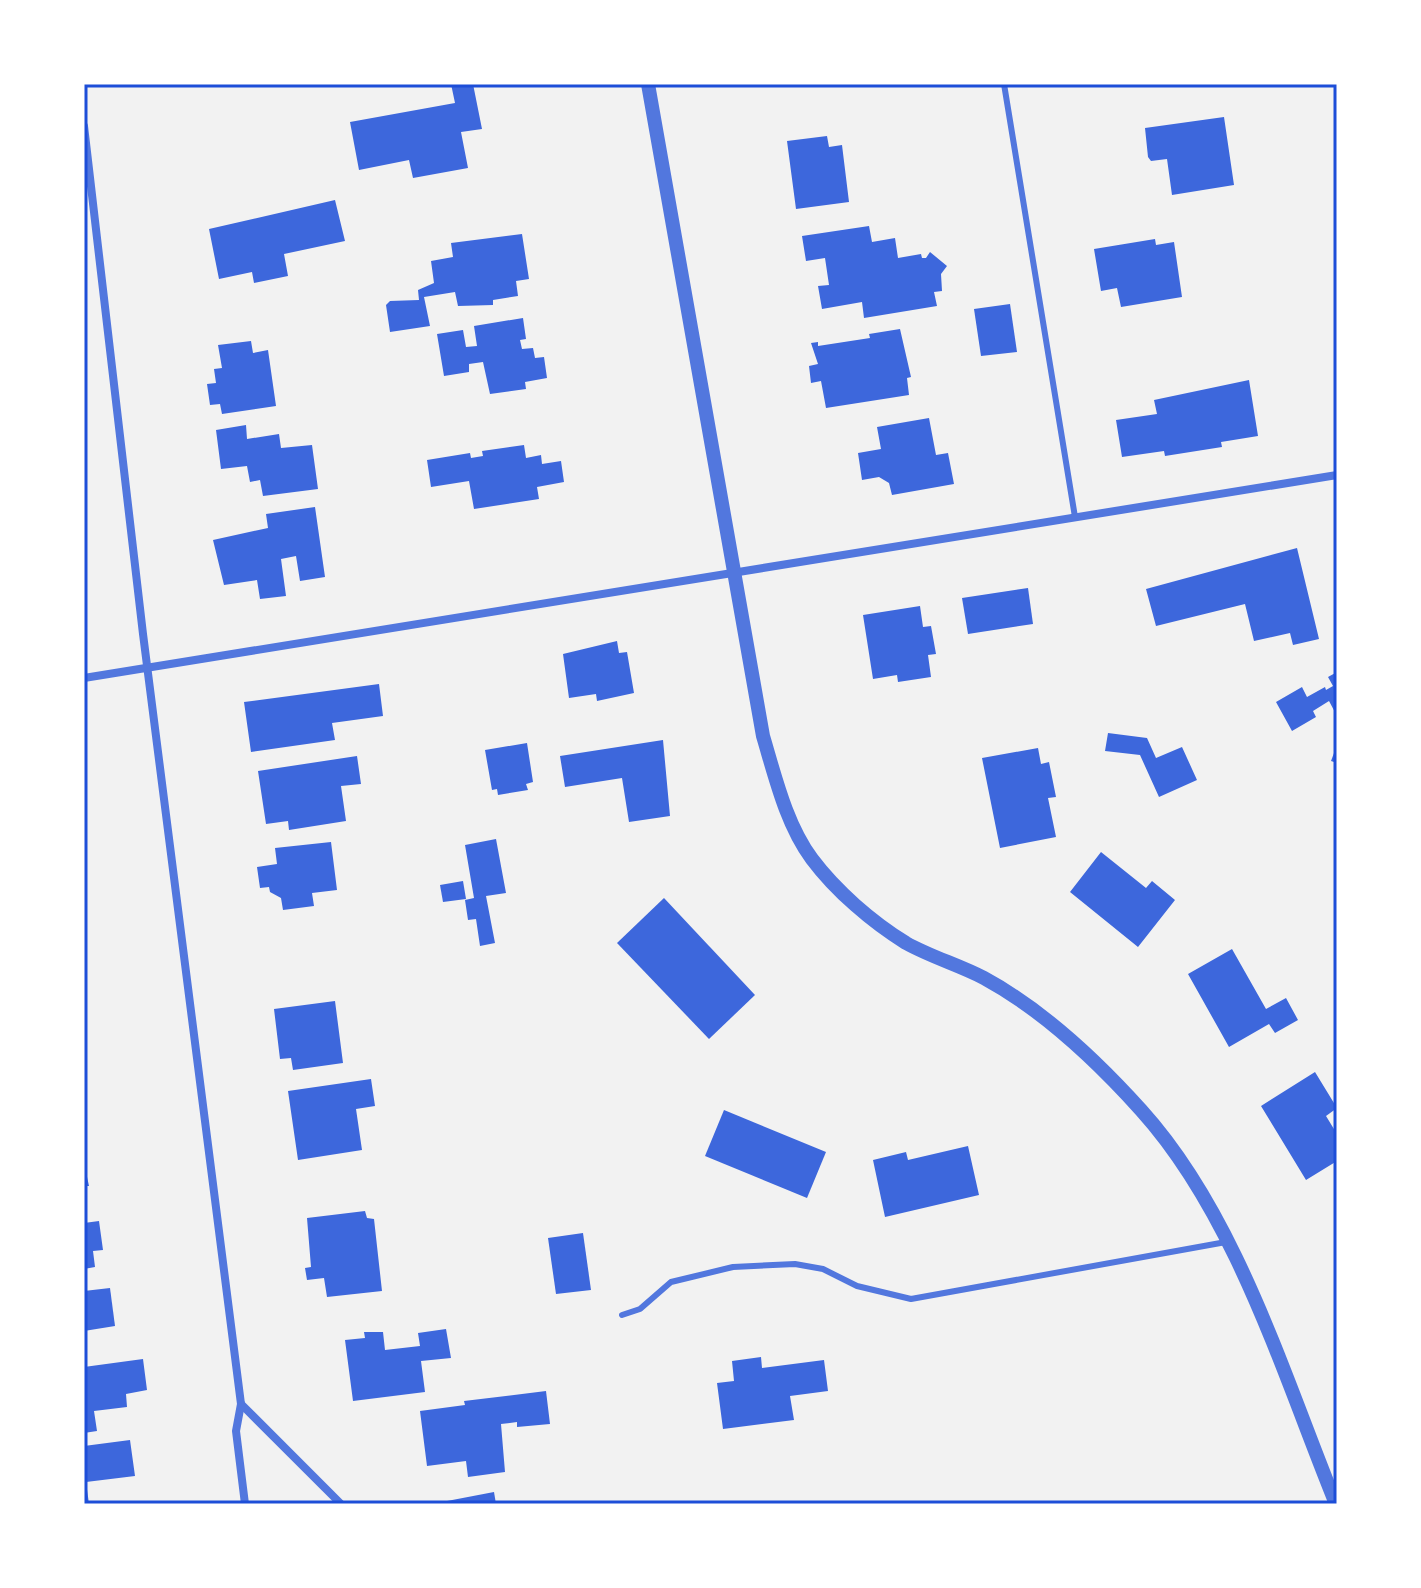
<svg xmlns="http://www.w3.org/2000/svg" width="1421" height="1588" font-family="Figtree,sans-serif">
  <rect width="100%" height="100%" fill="#f2f2f2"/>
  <g fill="#3d67dc">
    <polygon points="451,84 473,84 482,129 461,132 468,168 413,178 409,160 359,170 350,122 455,103"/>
    <polygon points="1224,117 1234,185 1172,195 1167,159 1151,161 1148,157 1145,128"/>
    <polygon points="827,136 829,147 842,145 849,202 796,209 787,141"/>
    <polygon points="335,200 345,241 284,254 288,276 254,283 252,272 219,279 209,229"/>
    <polygon points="869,226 872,242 895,238 898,258 921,254 922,258 926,258 930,252 947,266 941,274 942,291 934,292 937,306 864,318 862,302 822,309 818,286 829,285 825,258 806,261 802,236"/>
    <polygon points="522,234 529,279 516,281 518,296 493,300 493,305 458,306 455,292 424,297 430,326 390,332 386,305 390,301 419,300 418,290 434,283 431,261 453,257 451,243"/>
    <polygon points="1155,239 1156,245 1174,242 1182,297 1121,307 1117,288 1101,291 1094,249"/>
    <polygon points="1010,304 1017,352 981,356 974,309"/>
    <polygon points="523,318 526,339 520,340 522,349 533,348 535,358 544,357 547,378 525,382 526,389 490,394 483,362 469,364 469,372 444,376 437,334 463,330 466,347 477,346 474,326"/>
    <polygon points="900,329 911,377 907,378 909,395 826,408 821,381 811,383 809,366 818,364 811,343 818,342 818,346 870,338 869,334"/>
    <polygon points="251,341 253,353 268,350 276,406 222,414 220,404 210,405 207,384 216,383 214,369 222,368 218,345"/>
    <polygon points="1249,380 1258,436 1221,442 1222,447 1165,456 1164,451 1122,457 1116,420 1157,414 1154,400"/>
    <polygon points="929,418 936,455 948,453 954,484 892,495 889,483 879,477 862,480 858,453 881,449 877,427"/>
    <polygon points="246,425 247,439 279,434 281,448 312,445 318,489 263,496 260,480 250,482 247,466 221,469 216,430"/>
    <polygon points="524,445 526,458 541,455 542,464 561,461 564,482 537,487 539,499 474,509 469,481 431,487 427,460 470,453 471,458 483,456 482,451"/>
    <polygon points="315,507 325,577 300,581 296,556 281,559 286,596 260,599 257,580 224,585 213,540 268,528 266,514"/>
    <polygon points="1297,548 1319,639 1293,645 1290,633 1254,641 1245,604 1156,626 1146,589"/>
    <polygon points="1028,588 1033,624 968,634 962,598"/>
    <polygon points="920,606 923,627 931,626 936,654 928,655 931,677 898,682 897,675 873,679 863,615"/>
    <polygon points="617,641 619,653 627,652 634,693 597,701 596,694 569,698 563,654"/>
    <polygon points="1337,672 1337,716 1329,701 1313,711 1316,717 1292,731 1276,702 1302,687 1307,697 1325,687 1326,690 1333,686 1328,677"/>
    <polygon points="379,684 383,716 332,723 335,740 251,752 244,702"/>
    <polygon points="1108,733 1147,738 1156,758 1182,747 1197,780 1159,797 1140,755 1105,751"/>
    <polygon points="663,740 670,816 629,822 622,778 565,787 560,756"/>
    <polygon points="527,743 533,782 526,784 528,790 498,795 497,789 492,790 485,750"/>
    <polygon points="1337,745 1337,763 1331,761"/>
    <polygon points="1038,748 1041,764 1049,762 1056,797 1048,798 1056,837 1000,848 982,758"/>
    <polygon points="357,756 361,784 341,786 346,821 289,830 288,821 266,824 258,771"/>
    <polygon points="496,839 506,893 486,896 495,943 480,946 476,919 468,920 465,900 474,898 465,845"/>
    <polygon points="331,842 337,890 312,893 314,906 283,910 281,898 270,892 269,887 260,888 257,867 277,864 275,848"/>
    <polygon points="1101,852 1146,888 1152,881 1175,900 1138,947 1070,892"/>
    <polygon points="463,881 466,899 443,902 440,885"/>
    <polygon points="664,898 755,995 709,1039 617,943"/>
    <polygon points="1232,949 1266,1009 1286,998 1298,1020 1275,1033 1269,1024 1229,1047 1188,974"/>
    <polygon points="335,1001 343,1063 293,1070 291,1058 280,1059 274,1009"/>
    <polygon points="1315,1072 1337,1108 1326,1116 1337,1134 1337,1161 1306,1180 1261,1106"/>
    <polygon points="371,1079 375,1106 356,1109 362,1150 298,1160 288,1091"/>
    <polygon points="724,1110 826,1152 807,1198 705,1156"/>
    <polygon points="968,1146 979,1195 885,1217 873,1160 906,1152 908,1160"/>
    <polygon points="84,1163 89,1186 84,1186"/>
    <polygon points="365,1211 367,1218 374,1219 382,1291 327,1297 324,1278 307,1280 305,1268 311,1267 307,1218"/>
    <polygon points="99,1221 103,1250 93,1251 95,1267 84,1269 84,1223"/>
    <polygon points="583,1233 591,1290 556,1294 548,1238"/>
    <polygon points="110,1288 115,1326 84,1331 84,1291"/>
    <polygon points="446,1329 451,1358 421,1361 425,1392 353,1401 345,1340 365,1338 364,1332 383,1332 385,1350 420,1346 418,1333"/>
    <polygon points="761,1357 762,1368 824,1360 828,1391 790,1396 794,1420 723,1429 717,1383 734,1381 732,1361"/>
    <polygon points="143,1359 147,1390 126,1394 127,1407 94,1411 97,1431 84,1433 84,1367"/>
    <polygon points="546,1391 550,1424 517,1427 517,1422 501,1424 505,1472 468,1477 466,1461 427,1466 420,1411 465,1405 464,1401"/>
    <polygon points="130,1440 135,1476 86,1482 89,1504 84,1504 84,1446"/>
    <polygon points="494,1492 496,1504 448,1504 447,1501"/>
  </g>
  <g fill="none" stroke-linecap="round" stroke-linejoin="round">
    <g stroke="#5277de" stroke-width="6">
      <polyline points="1004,84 1075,517"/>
      <polyline points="622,1315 640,1309 671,1282 733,1267 795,1264 823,1269 857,1286 911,1299 1226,1242"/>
    </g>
    <g stroke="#5277de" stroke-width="8">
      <polyline points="84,126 143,634 241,1404 341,1504"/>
      <polyline points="84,678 1337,475"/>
      <polyline points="241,1404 236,1431 245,1504"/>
    </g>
    <path stroke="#5277de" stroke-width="14" d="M648 84 763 736C775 776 786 824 812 859 836 891 872 922 906 943 931 957 959 965 984 978 1043 1010 1096 1060 1141 1110 1236 1215 1283 1374 1336 1504"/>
  </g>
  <rect width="1421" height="1588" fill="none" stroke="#ffffff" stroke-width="172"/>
  <rect x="86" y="86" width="1249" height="1416" fill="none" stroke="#1d4ed8" stroke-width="3"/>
</svg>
